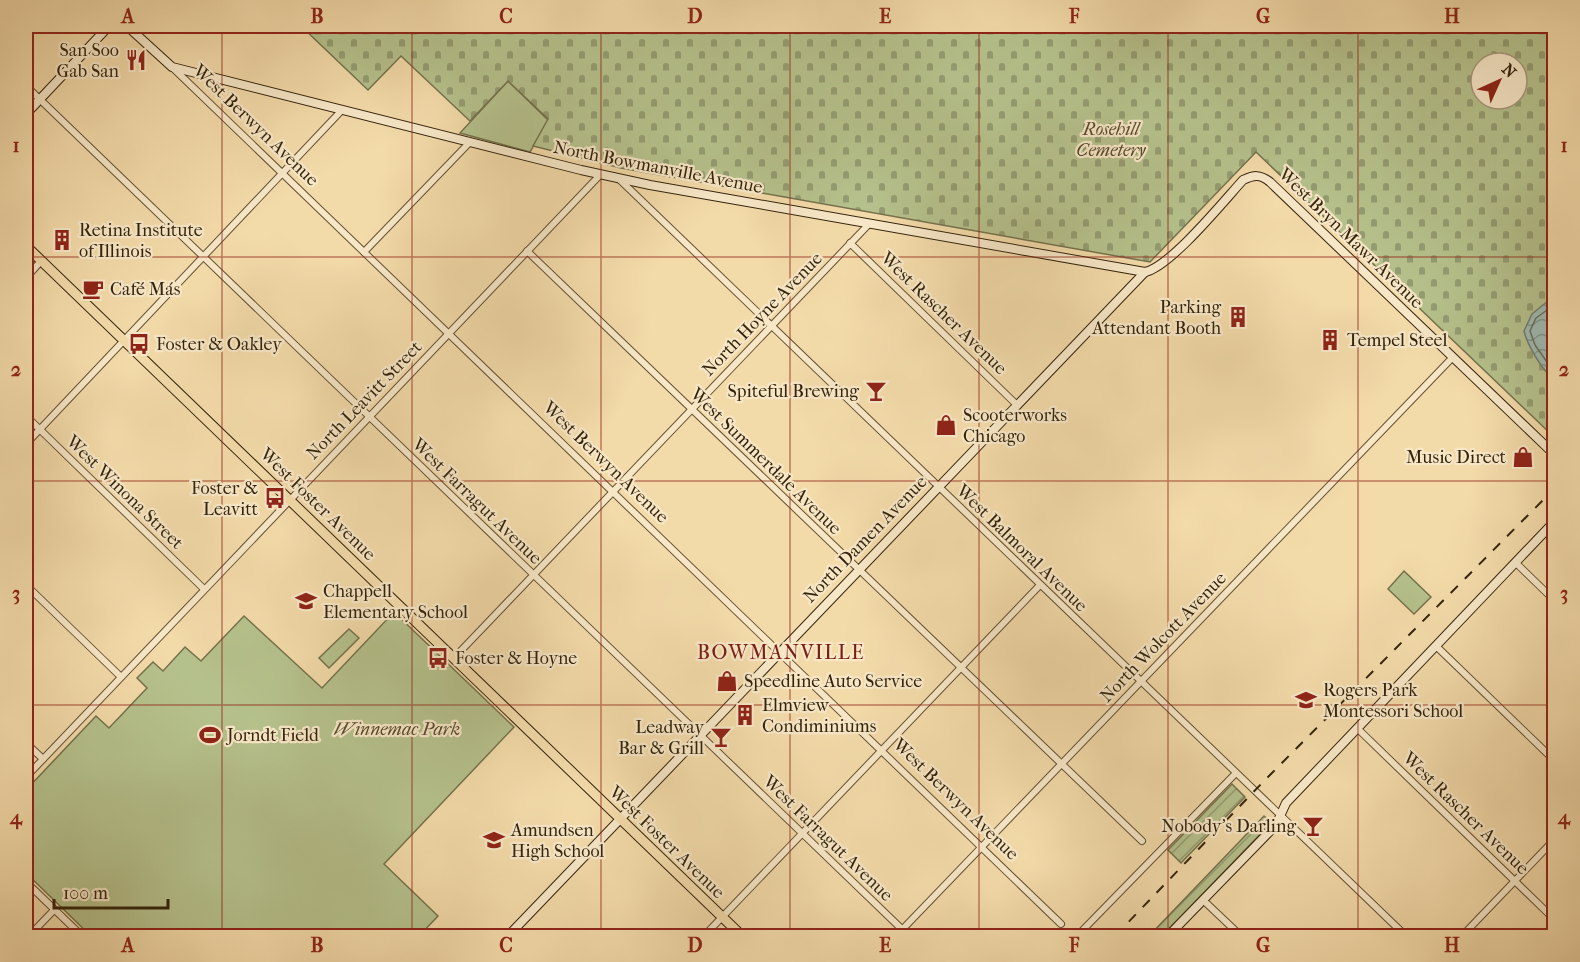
<svg xmlns="http://www.w3.org/2000/svg" width="1580" height="962" font-family="'IM FELL French Canon',serif">
  <defs>
    <pattern id="cemetery-stones" width="16" height="16" patternUnits="userSpaceOnUse" patternTransform="scale(1.5)"><rect width="16" height="16" fill="#b5c18c"/><path d="M2 7V4a2 2 0 0 1 4 0v3zM10 15v-3a2 2 0 0 1 4 0v3z" fill="#949c71"/></pattern>
    <pattern id="garden-furrows" width="10" height="10" patternUnits="userSpaceOnUse" patternTransform="scale(1.5)"><rect width="10" height="10" fill="#b5c18c"/><path d="M-1 1l2-2M0 10L10 0M9 11l2-2" fill="none" stroke="#949c71"/></pattern>
    <pattern id="water-waves" width="16" height="10" patternUnits="userSpaceOnUse" patternTransform="scale(1.5)"><rect width="16" height="10" fill="#9db9b0"/><path d="M0 5q4-4 8 0t8 0" fill="none" stroke="#81968d"/></pattern>
  </defs>
  <rect width="100%" height="100%" fill="#f3daa9"/>
  <filter id="stains"><feTurbulence type="fractalNoise" baseFrequency=".00333" numOctaves="4"/><feColorMatrix values="0 0 0 0 .2 0 0 0 0 .09 0 0 0 0 .02 0 0 0 .5 -.17"/></filter>
  <radialGradient id="worn" r=".72"><stop offset=".6" stop-color="#630" stop-opacity="0"/><stop offset="1" stop-color="#630" stop-opacity=".3"/></radialGradient>
  <g fill="#b5c18c" stroke="#74724c" stroke-width="1.5">
    <polygon points="508,81 548,120 530,152 460,133"/>
    <polygon points="1404,571 1431,597 1414,614 1388,589"/>
    <polygon points="394,612 514,727 384,864 438,916 419,936 91,936 26,873 26,790 96,716 109,728 147,688 137,678 153,662 163,671 185,647 201,661 244,616 322,688"/>
    <polygon points="349,629 359,638 329,668 319,658"/>
  </g>
  <path fill="url(#cemetery-stones)" stroke="#74724c" stroke-width="1.5" fill-rule="evenodd" d="M301 26H1554V437L1256 152 1150 262 621 168 533 146 548 119 508 81 470 121 401 56 368 90ZM1481 63H1517V99H1481Z"/>
  <g fill="url(#garden-furrows)" stroke="#74724c" stroke-width="1.5">
    <polygon points="1232,784 1245,797 1181,863 1168,850"/>
    <polygon points="1264,816 1271,823 1162,936 1149,936"/>
  </g>
  <path fill="url(#water-waves)" stroke="#737d6e" stroke-width="1.5" d="M1554 296V378C1543 373 1527 344 1524 331L1532 314Z"/>
  <g fill="none" stroke-linecap="round" stroke-linejoin="round">
    <polyline stroke="#686e5e" stroke-width="1.5" points="1554,305 1536,318 1530,331 1535,345 1554,372"/>
    <defs>
      <g id="street">
        <polyline points="174,69 1061,924"/>
        <polyline points="26,86 909,936"/>
        <polyline points="619,179 1406,936"/>
        <polyline points="850,243 1017,405"/>
        <polyline points="527,251 1142,841"/>
        <polyline points="364,252 470,142"/>
        <polyline points="26,278 41,261"/>
        <polyline points="26,416 204,589"/>
        <polyline points="26,444 342,110"/>
        <polyline points="1516,563 1554,600"/>
        <polyline points="26,585 121,677"/>
        <polyline points="1436,646 1554,760"/>
        <polyline points="453,659 869,224"/>
        <polyline points="1357,728 1554,919"/>
        <polyline points="26,743 43,759"/>
        <polyline points="26,777 600,175"/>
        <polyline points="26,882 82,936"/>
        <polyline points="1203,900 1241,936"/>
        <polyline points="29,936 54,910"/>
        <polyline points="704,936 1040,585"/>
        <polyline points="896,936 1452,358"/>
        <polyline points="1077,936 1235,774"/>
        <polyline points="1462,936 1554,840"/>
      </g>
      <g id="secondary">
        <polyline points="127,26 172,67 581,170 650,185 1145,272"/>
        <polyline points="26,114 109,26"/>
        <path d="M508 936 1145 272C1170 267 1223 202 1243 180 1254 175 1260 174 1270 182L1554 454"/>
        <polyline points="1168,936 1276,825 1286,803 1554,522"/>
      </g>
      <polyline id="primary" points="26,246 742,936"/>
    </defs>
    <use href="#street" stroke="#635132" stroke-width="8"/>
    <use href="#secondary" stroke="#33230b" stroke-width="10"/>
    <use href="#primary" stroke="#33230b" stroke-width="11"/>
    <use href="#street" stroke="#f7e7c7" stroke-width="6"/>
    <use href="#secondary" stroke="#f7e7c7" stroke-width="8"/>
    <use href="#primary" stroke="#f3daa9" stroke-width="9"/>
    <polyline stroke="#33230b" stroke-width="2" stroke-dasharray="10 10" stroke-linecap="butt" points="1115,936 1264,781 1554,489"/>
  </g>
  <path fill="none" stroke="#8f2418" stroke-width="1.5" stroke-opacity="0.55" d="M222 26V936M412 26V936M601 26V936M790 26V936M979 26V936M1168 26V936M1358 26V936M26 257H1554M26 481H1554M26 705H1554"/>
  <defs>
    <symbol id="restaurant-bare" viewBox="-9 -9 18 18"><path d="M-5-6h1v4h1v-4h1v4h1v-4h1v5L-1.5 .5V6h-2V.5L-5-1ZM5-6V6H3V1.5H1.5Q1.5-4 5-6Z" fill="#8f2418" stroke="#f7e7c7" stroke-width="2.5" paint-order="stroke"/></symbol>
    <symbol id="building-bare" viewBox="-9 -9 18 18"><path d="M-4-6H4V6H1V3H-1V6H-4ZM-2.5-4.3h1.7v1.8h-1.7ZM.8-4.3h1.7v1.8H.8ZM-2.5-1h1.7V.8h-1.7ZM.8-1h1.7V.8H.8Z" fill="#8f2418" stroke="#f7e7c7" stroke-width="2.5" paint-order="stroke"/></symbol>
    <symbol id="cafe-bare" viewBox="-9 -9 18 18"><path d="M-5.5-4.5H6V0H3Q3 3.5 0 3.5H-2.5Q-5.5 3.5-5.5 0ZM3-3.2v2h1.7v-2ZM-6 4.5H4V6H-6Z" fill="#8f2418" stroke="#f7e7c7" stroke-width="2.5" paint-order="stroke"/></symbol>
    <symbol id="bus-bare" viewBox="-9 -9 18 18"><path d="M-5-6H5V4H4V6H2V4H-2V6H-4V4H-5ZM-3.5-4V0h7V-4ZM-3.5 1.2v1.5H-2V1.2ZM2 1.2v1.5H3.5V1.2Z" fill="#8f2418" stroke="#f7e7c7" stroke-width="2.5" paint-order="stroke"/></symbol>
    <symbol id="bar-bare" viewBox="-9 -9 18 18"><path d="M-6-5H6L.8 .8V4.5H3.5V6h-7V4.5H-.8V.8Z" fill="#8f2418" stroke="#f7e7c7" stroke-width="2.5" paint-order="stroke"/></symbol>
    <symbol id="shop-bare" viewBox="-9 -9 18 18"><path d="M-5-2.5h2.3a2.7 3.5 0 0 1 5.4 0H5L5.5 6h-11ZM-1.5-2.5h3a1.5 2.3 0 0 0-3 0Z" fill="#8f2418" stroke="#f7e7c7" stroke-width="2.5" paint-order="stroke"/></symbol>
    <symbol id="school-bare" viewBox="-9 -9 18 18"><path d="M0-5L7-2L0 1L-7-2ZM-4 1L0 2.5L4 1V4Q0 6-4 4Z" fill="#8f2418" stroke="#f7e7c7" stroke-width="2.5" paint-order="stroke"/></symbol>
    <symbol id="stadium-bare" viewBox="-9 -9 18 18"><path d="M0-5a6.5 5 0 1 0 0 10a6.5 5 0 1 0 0-10ZM-3.5-1.8h7v3.6h-7Z" fill="#8f2418" stroke="#f7e7c7" stroke-width="2.5" paint-order="stroke"/></symbol>
  </defs>
  <g fill-rule="evenodd">
    <use href="#restaurant-bare" x="121" y="45" width="30" height="30"/>
    <use href="#building-bare" x="47" y="225" width="30" height="30"/>
    <use href="#cafe-bare" x="78" y="274" width="30" height="30"/>
    <use href="#building-bare" x="1223" y="302" width="30" height="30"/>
    <use href="#building-bare" x="1315" y="325" width="30" height="30"/>
    <use href="#bus-bare" x="124" y="329" width="30" height="30"/>
    <use href="#bar-bare" x="861" y="376" width="30" height="30"/>
    <use href="#shop-bare" x="931" y="410" width="30" height="30"/>
    <use href="#shop-bare" x="1508" y="442" width="30" height="30"/>
    <use href="#bus-bare" x="260" y="483" width="30" height="30"/>
    <use href="#school-bare" x="291" y="586" width="30" height="30"/>
    <use href="#bus-bare" x="423" y="643" width="30" height="30"/>
    <use href="#shop-bare" x="712" y="666" width="30" height="30"/>
    <use href="#school-bare" x="1291" y="685" width="30" height="30"/>
    <use href="#building-bare" x="730" y="700" width="30" height="30"/>
    <use href="#stadium-bare" x="195" y="720" width="30" height="30"/>
    <use href="#bar-bare" x="706" y="722" width="30" height="30"/>
    <use href="#bar-bare" x="1298" y="811" width="30" height="30"/>
    <use href="#school-bare" x="479" y="825" width="30" height="30"/>
  </g>
  <g text-anchor="middle" stroke-width="4.5" stroke-linejoin="round" paint-order="stroke">
    <g font-size="18" fill="#33230b" stroke="#f7e7c7" text-anchor="start">
      <text x="119" y="56" text-anchor="end">San Soo<tspan x="119" dy="21">Gab San</tspan></text>
      <text x="79" y="236">Retina Institute<tspan x="79" dy="21">of Illinois</tspan></text>
      <text x="110" y="295">Café Más</text>
      <text x="1221" y="313" text-anchor="end">Parking<tspan x="1221" dy="21">Attendant Booth</tspan></text>
      <text x="1347" y="346">Tempel Steel</text>
      <text x="156" y="350">Foster &amp; Oakley</text>
      <text x="859" y="397" text-anchor="end">Spiteful Brewing</text>
      <text x="963" y="421">Scooterworks<tspan x="963" dy="21">Chicago</tspan></text>
      <text x="1506" y="463" text-anchor="end">Music Direct</text>
      <text x="258" y="494" text-anchor="end">Foster &amp;<tspan x="258" dy="21">Leavitt</tspan></text>
      <text x="323" y="597">Chappell<tspan x="323" dy="21">Elementary School</tspan></text>
      <text x="455" y="664">Foster &amp; Hoyne</text>
      <text x="744" y="687">Speedline Auto Service</text>
      <text x="1323" y="696">Rogers Park<tspan x="1323" dy="21">Montessori School</tspan></text>
      <text x="762" y="711">Elmview<tspan x="762" dy="21">Condiminiums</tspan></text>
      <text x="704" y="733" text-anchor="end">Leadway<tspan x="704" dy="21">Bar &amp; Grill</tspan></text>
      <text x="227" y="741">Jorndt Field</text>
      <text x="1296" y="832" text-anchor="end">Nobody's Darling</text>
      <text x="511" y="836">Amundsen<tspan x="511" dy="21">High School</tspan></text>
    </g>
    <g font-size="18" fill="#33230b" stroke="#f7e7c7">
      <text transform="translate(256 125) rotate(44)" y="6">West Berwyn Avenue</text>
      <text transform="translate(658 167) rotate(11)" y="6">North Bowmanville Avenue</text>
      <text transform="translate(1351 238) rotate(44)" y="6">West Bryn Mawr Avenue</text>
      <text transform="translate(944 313) rotate(44)" y="6">West Rascher Avenue</text>
      <text transform="translate(762 314) rotate(-46)" y="6">North Hoyne Avenue</text>
      <text transform="translate(364 400) rotate(-46)" y="6">North Leavitt Street</text>
      <text transform="translate(766 461) rotate(44)" y="6">West Summerdale Avenue</text>
      <text transform="translate(606 462) rotate(44)" y="6">West Berwyn Avenue</text>
      <text transform="translate(125 492) rotate(44)" y="6">West Winona Street</text>
      <text transform="translate(477 501) rotate(44)" y="6">West Farragut Avenue</text>
      <text transform="translate(318 504) rotate(44)" y="6">West Foster Avenue</text>
      <text transform="translate(865 539) rotate(-46)" y="6">North Damen Avenue</text>
      <text transform="translate(1022 548) rotate(44)" y="6">West Balmoral Avenue</text>
      <text transform="translate(1163 637) rotate(-46)" y="6">North Wolcott Avenue</text>
      <text transform="translate(956 799) rotate(44)" y="6">West Berwyn Avenue</text>
      <text transform="translate(1466 813) rotate(44)" y="6">West Rascher Avenue</text>
      <text transform="translate(828 838) rotate(44)" y="6">West Farragut Avenue</text>
      <text transform="translate(667 842) rotate(44)" y="6">West Foster Avenue</text>
    </g>
    <g font-size="18" font-style="italic" fill="#544a2b" stroke="#f7e7c7">
      <text x="1111" y="135">Rosehill<tspan x="1111" dy="21">Cemetery</tspan></text>
      <text x="397" y="735">Winnemac Park</text>
    </g>
    <g font-size="20" letter-spacing="1.5" fill="#7a1f14" stroke="#f7e7c7">
      <text x="781" y="659">BOWMANVILLE</text>
    </g>
  </g>
  <rect width="1580" height="962" fill="none" stroke="#f3daa9" stroke-width="66"/>
  <g transform="translate(1499 81) rotate(45)"><circle r="28" fill="#f7e7c7" stroke="#a9997c" stroke-width="1.5"/>
  <path d="M0-4.5L10 22L0 15L-10 22Z" fill="#8f2418"/>
  <text y="-9" font-size="16" font-weight="bold" text-anchor="middle" fill="#33230b">N</text>
  </g>
  <path d="M54 899v9h114v-9" fill="none" stroke="#33230b" stroke-width="3"/>
  <text x="63" y="899" font-size="18" fill="#33230b" stroke="#f7e7c7" stroke-width="4.5" paint-order="stroke">100 m</text>
  <rect x="33" y="33" width="1514" height="896" fill="none" stroke="#8f2418" stroke-width="2"/>
  <g font-size="20" text-anchor="middle" font-weight="bold" fill="#8f2418">
    <text x="128" y="23">A</text>
    <text x="317" y="23">B</text>
    <text x="506" y="23">C</text>
    <text x="695" y="23">D</text>
    <text x="885" y="23">E</text>
    <text x="1074" y="23">F</text>
    <text x="1263" y="23">G</text>
    <text x="1452" y="23">H</text>
    <text x="16" y="152">1</text>
    <text x="1564" y="152">1</text>
    <text x="16" y="376">2</text>
    <text x="1564" y="376">2</text>
    <text x="16" y="600">3</text>
    <text x="1564" y="600">3</text>
    <text x="16" y="824">4</text>
    <text x="1564" y="824">4</text>
    <text x="128" y="952">A</text>
    <text x="317" y="952">B</text>
    <text x="506" y="952">C</text>
    <text x="695" y="952">D</text>
    <text x="885" y="952">E</text>
    <text x="1074" y="952">F</text>
    <text x="1263" y="952">G</text>
    <text x="1452" y="952">H</text>
  </g>
  <rect width="100%" height="100%" filter="url(#stains)"/>
  <rect width="100%" height="100%" fill="url(#worn)"/>
</svg>
